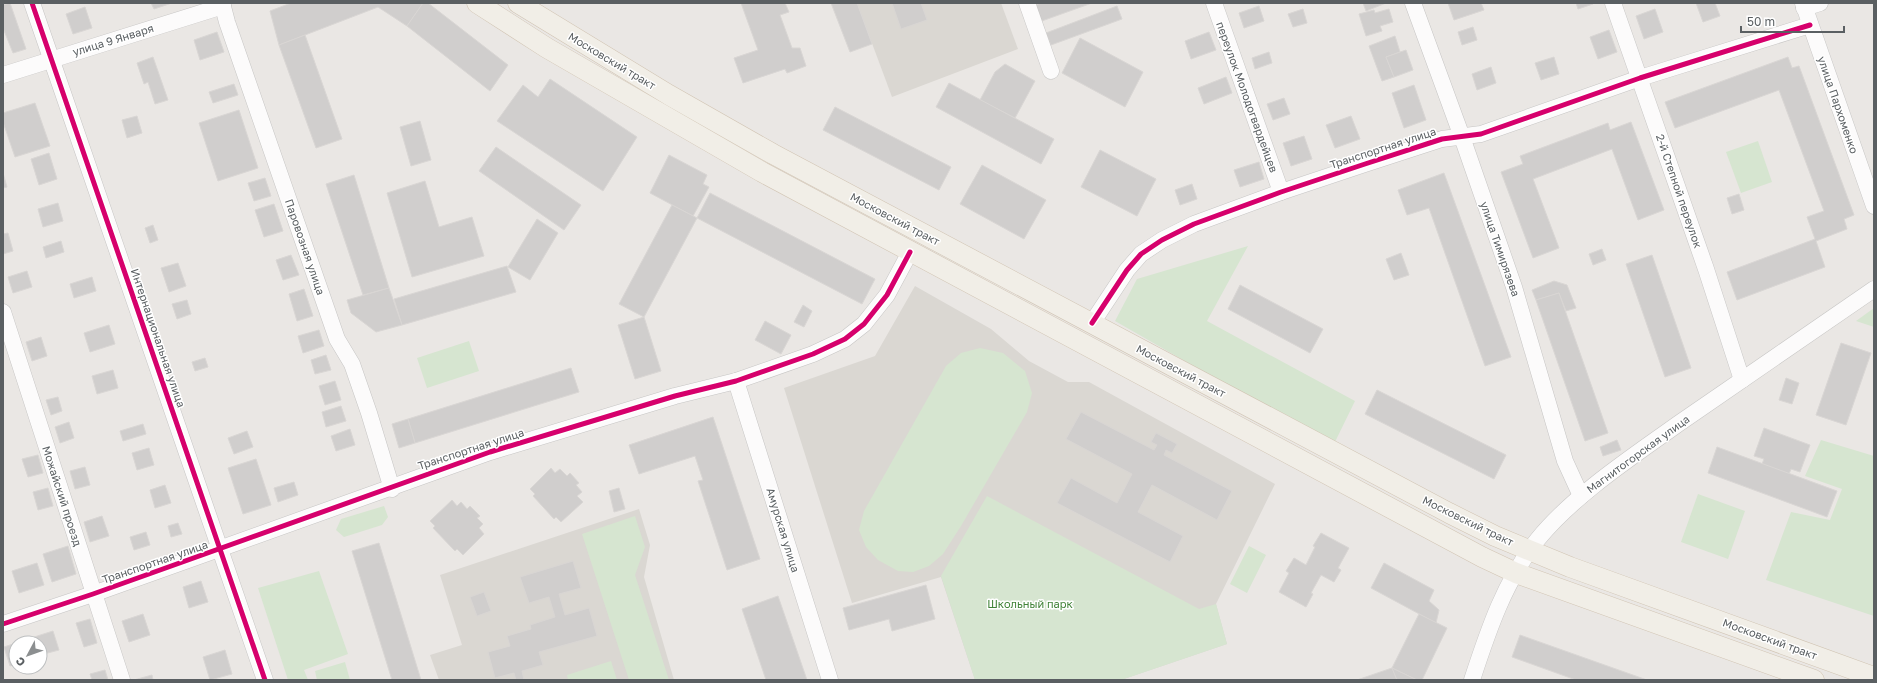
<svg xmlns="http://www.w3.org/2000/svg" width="1877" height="683" font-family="'Golos Text',sans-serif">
  <rect width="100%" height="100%" fill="#eae7e4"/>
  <g fill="#dad7d2">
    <polygon points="857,3 1001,3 1018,49 892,97"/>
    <polygon points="915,286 991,329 1029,361 1068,382 1089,382 1275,484 1216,604 1227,644 1121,680 975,680 941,577 852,603 784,388 875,356"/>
    <polygon points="639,509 650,545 644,577 674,680 439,680 430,655 462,645 440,575"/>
  </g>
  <g fill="#d6e5d0">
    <polygon points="1758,141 1772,182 1741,193 1726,152"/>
    <polygon points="1248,246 1207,321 1355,401 1333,446 1115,321 1137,279"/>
    <polygon points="1874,308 1874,327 1856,321"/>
    <polygon points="469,341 479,371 427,388 417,358"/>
    <polygon points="980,348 1003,353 1025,371 1032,393 1027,412 961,526 943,554 929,566 913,572 898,571 878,560 866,547 859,530 864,511 946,366 961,353"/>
    <polygon points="1821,440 1874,456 1874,616 1766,580 1791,512 1830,520 1842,489 1805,476"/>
    <polygon points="1698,494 1745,511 1728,559 1681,542"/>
    <polygon points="987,496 1199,609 1216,604 1227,644 1121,680 975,680 941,576"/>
    <polygon points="384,506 388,517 382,525 344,537 336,530 341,519"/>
    <polygon points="635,516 645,547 635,575 669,680 629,680 582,534"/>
    <polygon points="1249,546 1266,555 1247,593 1230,584"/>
    <polygon points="319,571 348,654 304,670 308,680 288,680 258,588"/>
    <polygon points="611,661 617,680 568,680 567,675"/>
    <polygon points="345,662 350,680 317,680 315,671"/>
  </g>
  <g fill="#d0cecd" stroke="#d9d6d4">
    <polygon points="10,3 26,49 13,53 3,28 3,5"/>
    <polygon points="151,3 172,3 154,9"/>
    <polygon points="291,3 423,3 407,26 378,7 279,45 270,11"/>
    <polygon points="423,3 428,3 508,65 490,91 407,26"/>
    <polygon points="741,3 785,3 789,12 780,15 792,48 800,48 806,66 787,73 785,69 743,83 734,58 758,50"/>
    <polygon points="831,3 857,3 872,44 850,52"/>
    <polygon points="892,3 921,3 927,20 901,29"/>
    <polygon points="1041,3 1092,3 1039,22 1033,6"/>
    <polygon points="1363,3 1386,3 1366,11"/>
    <polygon points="1448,3 1481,3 1484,10 1454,20"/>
    <polygon points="1576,3 1592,3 1593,4 1578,9"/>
    <polygon points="1696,3 1715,3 1720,16 1703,22"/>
    <polygon points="1117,6 1122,19 1051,45 1046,33"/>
    <polygon points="1259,6 1264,21 1244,28 1239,13"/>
    <polygon points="85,7 92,28 73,34 66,14"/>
    <polygon points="1303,9 1307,23 1293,27 1288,14"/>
    <polygon points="1389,9 1393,22 1380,26 1382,31 1366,36 1359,14 1374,10 1375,13"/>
    <polygon points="1655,9 1663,32 1644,39 1636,16"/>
    <polygon points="1473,27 1477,40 1462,45 1458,32"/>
    <polygon points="1609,30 1617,52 1598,59 1590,37"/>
    <polygon points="217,32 224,52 200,60 194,40"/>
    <polygon points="1209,32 1216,50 1191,59 1185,41"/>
    <polygon points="305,35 342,139 316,148 279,45"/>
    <polygon points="1395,36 1400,52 1386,57 1394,77 1382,81 1369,46"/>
    <polygon points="1080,38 1143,72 1125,107 1062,73"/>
    <polygon points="1406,50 1413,70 1394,77 1386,57"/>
    <polygon points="1269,52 1272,63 1255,69 1252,58"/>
    <polygon points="153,57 168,100 155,104 148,82 144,84 137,63"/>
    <polygon points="1554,57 1559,74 1541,80 1535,63"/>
    <polygon points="1788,57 1792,68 1799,66 1854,215 1844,219 1847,229 1816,241 1825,267 1737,300 1727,272 1815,239 1807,217 1824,211 1779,90 1675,128 1665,102"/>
    <polygon points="1005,64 1035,81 1015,118 980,100 995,72"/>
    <polygon points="1491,67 1496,83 1477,90 1472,74"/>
    <polygon points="1226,77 1232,93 1204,104 1198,88"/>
    <polygon points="550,79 637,137 603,191 497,121 523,85 538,97"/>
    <polygon points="949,83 1054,139 1041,164 936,107"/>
    <polygon points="234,84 238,95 213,103 209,92"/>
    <polygon points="1414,85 1426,120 1404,128 1392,93"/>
    <polygon points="1284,98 1290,114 1273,120 1267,104"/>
    <polygon points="35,103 50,146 15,157 3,122 3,113"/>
    <polygon points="835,107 951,167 939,190 823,130"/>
    <polygon points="239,110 258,168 218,181 199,123"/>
    <polygon points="137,116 142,133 127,138 122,120"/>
    <polygon points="1351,116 1360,139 1335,148 1326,125"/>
    <polygon points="420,121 431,160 411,166 400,127"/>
    <polygon points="1631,122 1664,210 1638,220 1612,149 1533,179 1559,248 1533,258 1501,172 1523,164 1520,156 1608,123 1610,130"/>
    <polygon points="1304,136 1312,159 1291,166 1283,143"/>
    <polygon points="496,147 581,205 564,230 479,171"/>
    <polygon points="1100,150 1156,179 1137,216 1081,187"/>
    <polygon points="49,153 57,179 39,185 31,159"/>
    <polygon points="669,155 707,175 703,184 709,187 693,216 650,193"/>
    <polygon points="1259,162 1264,179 1240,187 1234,170"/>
    <polygon points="982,165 1046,200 1024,239 960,204"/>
    <polygon points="3,173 7,187 3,188"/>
    <polygon points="1444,173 1511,357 1485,366 1429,208 1407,215 1398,190"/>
    <polygon points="354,175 389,288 363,295 326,184"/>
    <polygon points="265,178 271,196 254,201 248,183"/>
    <polygon points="425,181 439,227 472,217 484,256 412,277 387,193"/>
    <polygon points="1192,184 1197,199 1180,205 1175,190"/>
    <polygon points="710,193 875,279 862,304 697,218"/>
    <polygon points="1739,194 1744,210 1732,214 1727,198"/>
    <polygon points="58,203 63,221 43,227 38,209"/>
    <polygon points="274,204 283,231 264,237 255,210"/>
    <polygon points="672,205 697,218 644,317 619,304"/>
    <polygon points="537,219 558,233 530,280 508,267"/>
    <polygon points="153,225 158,240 150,243 145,228"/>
    <polygon points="8,233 13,251 3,254 3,234"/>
    <polygon points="61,241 64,252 46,258 43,247"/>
    <polygon points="1602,249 1606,260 1593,265 1589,254"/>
    <polygon points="1401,253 1409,275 1394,280 1386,259"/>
    <polygon points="291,255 299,275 283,280 276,260"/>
    <polygon points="1652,255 1691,368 1665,377 1626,264"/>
    <polygon points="178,263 186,286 169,292 161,268"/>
    <polygon points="507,266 516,292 402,325 394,299"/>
    <polygon points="27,271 32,287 13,293 8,277"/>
    <polygon points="92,277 96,291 74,298 70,284"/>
    <polygon points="1554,281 1567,285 1576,308 1566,311 1559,293 1536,300 1532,290"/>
    <polygon points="1240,285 1323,329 1310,353 1228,309"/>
    <polygon points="389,288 402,325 376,332 351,313 347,300"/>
    <polygon points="304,289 313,316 297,321 289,294"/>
    <polygon points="1559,293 1608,433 1585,441 1536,300"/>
    <polygon points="187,300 191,314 177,319 172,304"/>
    <polygon points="803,305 812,311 804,327 794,322"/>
    <polygon points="644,317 661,371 635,379 618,325"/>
    <polygon points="765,321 791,335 781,354 755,340"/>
    <polygon points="109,325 115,344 90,352 84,333"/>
    <polygon points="319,330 324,346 303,353 298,336"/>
    <polygon points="41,337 47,356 32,361 26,342"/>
    <polygon points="1841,343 1871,353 1846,425 1816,415"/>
    <polygon points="326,355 331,370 315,374 311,360"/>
    <polygon points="205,358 208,367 195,371 192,362"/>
    <polygon points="571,368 579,392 415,443 408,419"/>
    <polygon points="113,370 118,388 97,394 92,376"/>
    <polygon points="1786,378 1799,383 1792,404 1779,400"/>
    <polygon points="335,381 341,400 325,405 319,386"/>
    <polygon points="1377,390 1506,455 1494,479 1365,414"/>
    <polygon points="58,397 62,411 51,415 46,400"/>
    <polygon points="341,406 346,421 326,427 322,412"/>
    <polygon points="1081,412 1154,450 1157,445 1151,442 1156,433 1177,444 1172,453 1166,450 1164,455 1232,491 1217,520 1152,485 1138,512 1183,536 1170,562 1057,503 1071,478 1117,503 1132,474 1066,439"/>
    <polygon points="713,417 760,559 727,570 698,481 703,480 695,456 639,474 629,445"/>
    <polygon points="408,419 415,443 399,448 392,424"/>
    <polygon points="69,422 74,438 60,443 55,427"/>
    <polygon points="143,424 146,434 123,441 120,431"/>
    <polygon points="1764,428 1810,445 1800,472 1791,469 1789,474 1762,464 1764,459 1754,456"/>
    <polygon points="350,429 355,445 336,451 331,436"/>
    <polygon points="247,431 253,447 234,454 228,438"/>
    <polygon points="1617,440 1621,450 1603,456 1600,447"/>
    <polygon points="1717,447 1837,491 1827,517 1708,473"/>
    <polygon points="149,448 154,465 137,470 132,453"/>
    <polygon points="38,455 43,473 28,477 22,459"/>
    <polygon points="256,459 271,505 243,514 228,468"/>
    <polygon points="85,467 90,485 75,489 70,471"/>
    <polygon points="551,468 555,473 560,469 567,476 570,473 579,483 576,485 582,492 577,496 583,502 561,522 556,517 554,519 533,496 535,494 530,489"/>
    <polygon points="294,482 298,495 278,502 274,488"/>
    <polygon points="165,485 171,503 155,508 150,490"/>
    <polygon points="48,488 53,506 38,510 33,492"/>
    <polygon points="619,488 625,509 614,512 609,491"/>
    <polygon points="452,500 457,506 461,502 467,509 470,506 480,516 477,518 483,524 479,528 484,534 463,555 457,549 455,551 433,528 435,526 430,521"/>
    <polygon points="102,516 109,536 90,542 84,522"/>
    <polygon points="178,523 182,534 171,537 168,526"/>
    <polygon points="146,532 150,545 134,550 130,537"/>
    <polygon points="1321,533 1349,548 1338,568 1341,570 1334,582 1321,575 1311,593 1313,594 1306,607 1279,592 1289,573 1286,571 1294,558 1306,565 1315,547 1313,546"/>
    <polygon points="379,543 421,680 392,680 352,551"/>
    <polygon points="68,546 76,574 52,582 43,554"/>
    <polygon points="573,561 581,588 559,594 565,615 589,608 597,636 539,652 543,665 522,671 524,680 516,680 514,673 495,678 488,652 510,646 507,636 531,629 530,625 555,617 549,597 529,603 520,577"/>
    <polygon points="37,563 44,585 19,593 12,571"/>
    <polygon points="1384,563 1434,590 1429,601 1439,610 1436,623 1371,588"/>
    <polygon points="201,581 208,602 189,608 183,587"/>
    <polygon points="926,585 935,619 892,631 889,619 849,630 843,608"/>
    <polygon points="484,592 491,611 477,616 470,597"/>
    <polygon points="778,596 807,680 766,680 742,609"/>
    <polygon points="143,614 150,635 129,642 122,621"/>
    <polygon points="1419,614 1447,628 1422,680 1417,680 1392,668"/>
    <polygon points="90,619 97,643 84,647 76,623"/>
    <polygon points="53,631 59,650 40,655 40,643 30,643 28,639"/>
    <polygon points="1520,635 1647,680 1576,680 1512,657"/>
    <polygon points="16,643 16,664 10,666 4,647"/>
    <polygon points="225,650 232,674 210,680 203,657"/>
    <polygon points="1392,668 1397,680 1357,680"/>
    <polygon points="1392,668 1417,680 1397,680"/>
    <polygon points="105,670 108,680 92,680 90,674"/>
    <polygon points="152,675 153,680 134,680"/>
  </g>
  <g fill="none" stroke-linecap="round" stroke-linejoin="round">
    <defs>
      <g id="minor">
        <polyline points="32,3 265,680"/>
        <polyline points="222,3 227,22 337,339 352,364 369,413 392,489"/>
        <polyline points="1027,3 1051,71"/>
        <polyline points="1214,3 1281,192"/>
        <polyline points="1413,3 1462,137 1514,287 1565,461 1581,496"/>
        <polyline points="1613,3 1706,269 1742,380"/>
        <polyline points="1803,3 1874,206"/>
        <polyline points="1804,8 1820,3"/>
        <polyline points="3,75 223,6"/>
        <polyline points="3,312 122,680"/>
        <polyline points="1092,323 1127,270 1141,254 1162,240 1194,224 1281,192 1365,164 1442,139 1481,134 1640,78 1810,25"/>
        <polyline points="736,381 830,680"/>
        <polyline points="3,624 93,594 490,452 675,396 736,381 813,354 845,339 864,324 887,295 910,252"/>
        <path d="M1472 680C1488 631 1505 580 1538 539 1574 495 1632 457 1678 424 1743 379 1809 334 1874 289"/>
      </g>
      <g id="major">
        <polyline points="477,3 547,48 762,172 1482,557 1516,573 1814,680"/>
        <polyline points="518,3 669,95 773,154 1449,513 1495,536 1570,567 1874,677"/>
      </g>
    </defs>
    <use href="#minor" stroke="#c6c5c4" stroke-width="17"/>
    <use href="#major" stroke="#d1c4b3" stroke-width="21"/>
    <use href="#minor" stroke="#fcfbfb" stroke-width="16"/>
    <use href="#major" stroke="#f1eee7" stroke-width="20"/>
    <defs>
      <g id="cycleway">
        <polyline points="32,3 265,680"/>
        <polyline points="1092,323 1127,270 1141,254 1162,240 1194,224 1281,192 1365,164 1442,139 1481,134 1640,78 1810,25"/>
        <polyline points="3,624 93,594 490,452 675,396 736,381 813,354 845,339 864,324 887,295 910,252"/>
      </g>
    </defs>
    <use href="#cycleway" stroke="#fff" stroke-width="8"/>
    <use href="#cycleway" stroke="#d6006c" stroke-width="5"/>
  </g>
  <g text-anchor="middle" stroke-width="3" stroke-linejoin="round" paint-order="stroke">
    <g font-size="11" fill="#5a5f62" stroke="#fff">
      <text transform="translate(113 40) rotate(-17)" y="4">улица 9 Января</text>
      <text transform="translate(612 61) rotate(31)" y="4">Московский тракт</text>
      <text transform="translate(1247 97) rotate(70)" y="4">переулок Молодогвардейцев</text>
      <text transform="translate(1838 105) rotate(71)" y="4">улица Пархоменко</text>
      <text transform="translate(1383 148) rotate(-18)" y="4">Транспортная улица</text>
      <text transform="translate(1679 191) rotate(71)" y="4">2-й Степной переулок</text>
      <text transform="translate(895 219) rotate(28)" y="4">Московский тракт</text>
      <text transform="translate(305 247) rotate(71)" y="4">Паровозная улица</text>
      <text transform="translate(1500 249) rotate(71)" y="4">улица Тимирязева</text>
      <text transform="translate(158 338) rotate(71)" y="4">Интернациональная улица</text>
      <text transform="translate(1181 371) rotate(28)" y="4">Московский тракт</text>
      <text transform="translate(471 449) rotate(-18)" y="4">Транспортная улица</text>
      <text transform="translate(1638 454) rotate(-36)" y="4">Магнитогорская улица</text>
      <text transform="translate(62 496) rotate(72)" y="4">Можайский проезд</text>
      <text transform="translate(1468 521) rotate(26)" y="4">Московский тракт</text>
      <text transform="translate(783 530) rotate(73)" y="4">Амурская улица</text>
      <text transform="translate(155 562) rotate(-19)" y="4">Транспортная улица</text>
      <text transform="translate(1770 639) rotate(20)" y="4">Московский тракт</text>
    </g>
    <g font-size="11" fill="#418338" stroke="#fff">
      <text x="1030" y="608">Школьный парк</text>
    </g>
  </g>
  <rect width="1877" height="683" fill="none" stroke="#5a5f62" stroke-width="8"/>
  <g transform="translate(28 655) rotate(229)"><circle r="19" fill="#ffffff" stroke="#bdbfc0"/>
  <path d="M0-3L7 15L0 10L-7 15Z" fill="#8c8f90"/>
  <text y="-6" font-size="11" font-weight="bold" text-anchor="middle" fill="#5a5f62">С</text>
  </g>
  <path d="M1741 26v6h103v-6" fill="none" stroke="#5a5f62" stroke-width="2"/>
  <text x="1747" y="26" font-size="12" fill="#5a5f62" stroke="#ffffff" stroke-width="3" paint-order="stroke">50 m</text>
</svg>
